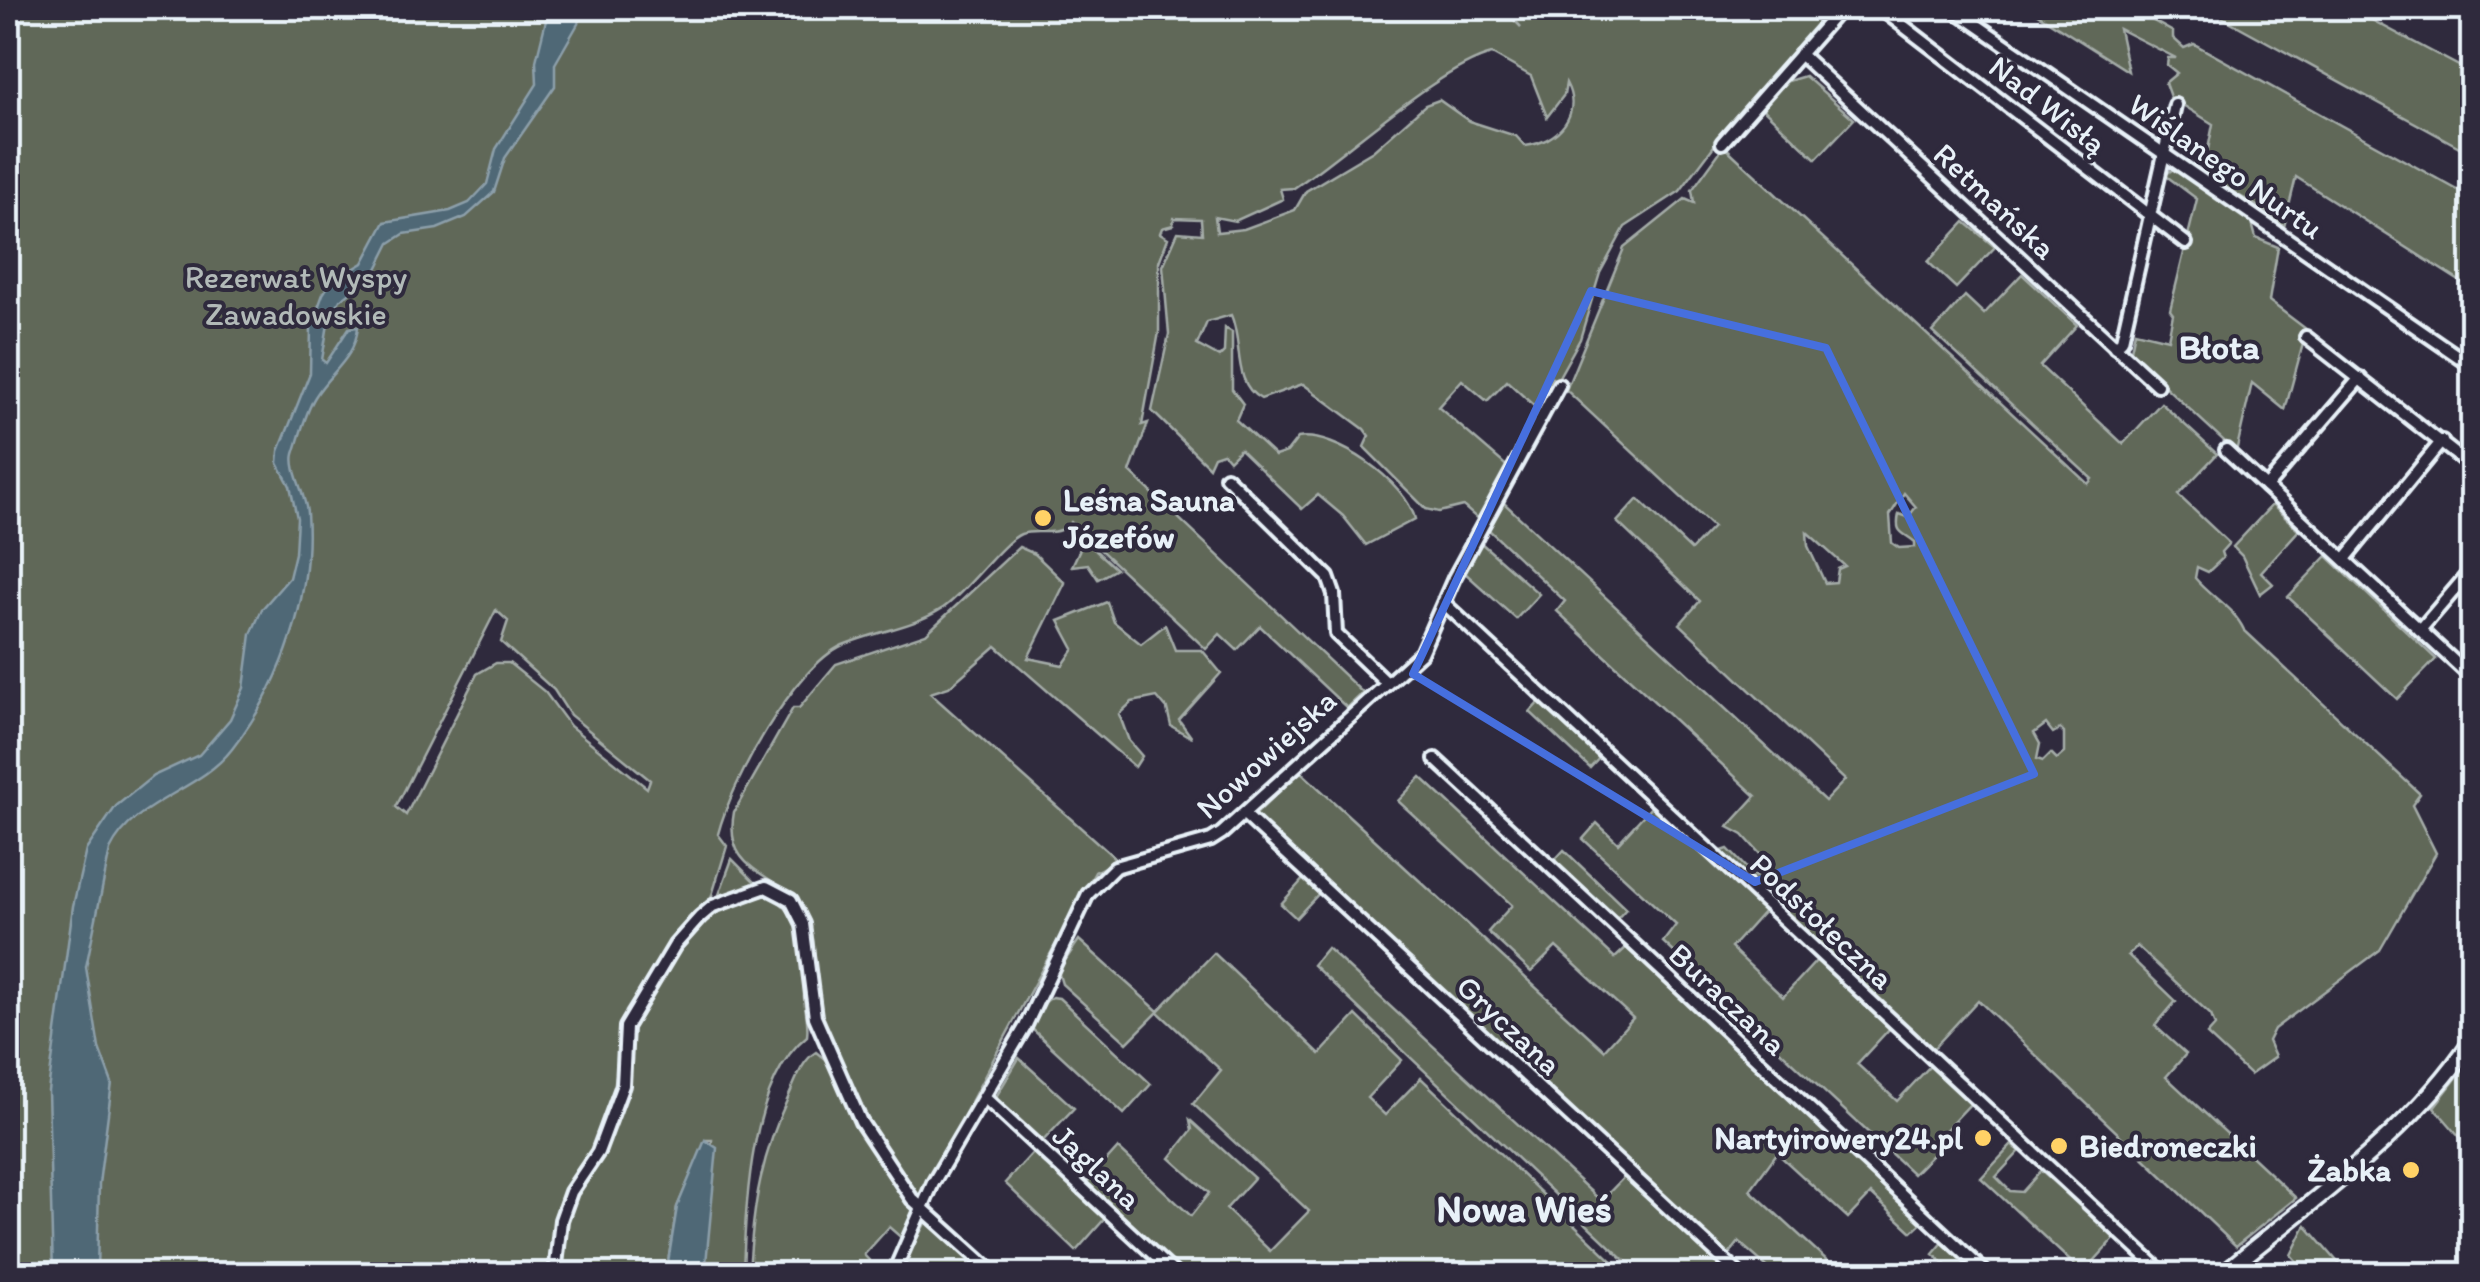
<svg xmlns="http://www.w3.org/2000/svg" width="2480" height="1282" font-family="Itim,sans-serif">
  <rect width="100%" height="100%" fill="#2f2a3d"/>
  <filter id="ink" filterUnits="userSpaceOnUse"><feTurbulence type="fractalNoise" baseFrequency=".01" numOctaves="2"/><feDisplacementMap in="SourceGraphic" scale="20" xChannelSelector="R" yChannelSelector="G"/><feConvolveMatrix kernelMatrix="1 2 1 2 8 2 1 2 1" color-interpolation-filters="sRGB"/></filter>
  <g filter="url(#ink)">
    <g fill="#616759" stroke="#a4aca8" stroke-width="2.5" fill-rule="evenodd">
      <path d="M8 8H1502L1521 27 1513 18 1515 8H1835L1735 118 1680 191 1625 227 1600 273 1580 339 1556 382 1552 378 1534 406 1507 381 1487 401 1462 380 1438 407 1510 469 1480 521 1463 506 1439 512 1426 509 1364 447 1369 436 1364 429 1303 384 1261 399C1232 384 1243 341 1231 315L1207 322 1197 345 1219 357 1224 352 1225 328 1232 332V389L1243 404 1236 420 1275 456 1287 452 1298 438C1335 431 1406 482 1415 519L1366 545 1343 516 1318 495 1302 509 1240 449 1229 460 1223 453 1214 456 1209 467 1152 411 1169 334 1163 266 1178 232 1202 234 1201 219 1174 218 1173 225 1162 228 1160 233 1168 238 1159 262V332L1142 425 1148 423 1130 472 1363 693 1347 708 1260 626 1237 650 1220 634 1206 649 1071 522C1058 539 1038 528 1021 534 1003 541 965 594 943 608 912 628 876 631 843 645 794 667 731 783 718 834L727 846 709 905 701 907 668 947 626 1011 611 1108 590 1155 566 1192 550 1274H8ZM1492 54 1531 76 1547 117 1564 95 1566 83C1583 114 1558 142 1525 146L1516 136 1469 121 1439 100 1425 105 1373 151 1306 191 1295 210 1244 229 1217 232 1215 217 1235 221 1283 199 1280 189 1294 188C1345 154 1441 66 1492 54ZM496 610 508 621 501 642 554 690 570 715 650 780 647 788 570 726 545 692 509 663H496L477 674 406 815 396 807Z"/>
      <path d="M2028 8H2130L2173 32V38L2184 48 2194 44 2472 198V289L2296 177 2284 227C2263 205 2229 192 2203 175L2213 124 2170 97 2165 83 2177 73 2167 65 2168 58H2176L2119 29 2128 71Z"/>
      <polygon points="2205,8 2349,8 2472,73 2472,154"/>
      <polygon points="1805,76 1854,119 1816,159 1761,107 1778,84"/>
      <path d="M1724 146 2088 484 2092 479 1933 332 1965 296 1984 314 2022 274 2077 325 2040 366 2123 444 2161 403 2217 454 2178 495 2229 543 2221 552 2223 558 2208 572 2197 567 2195 578C2211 597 2234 608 2244 630L2420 794 2412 805 2436 853 2380 950 2274 1029 2268 1041 2275 1057 2250 1075 2207 1035 2215 1026 2211 1015 2137 946 2128 955 2176 1001 2155 1026 2186 1054 2166 1077 2296 1198 2236 1246 1978 1000 1931 1051 1719 852 1728 849 1755 877 1769 864 1743 835 1728 827 1756 796 1557 611 1565 601 1489 530 1504 503 1825 801 1845 780 1680 624 1700 601 1617 522 1638 499 1691 550 1713 527 1566 390 1624 248 1685 199 1694 203 1692 190ZM1904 493 1916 507 1908 517 1899 514C1895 533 1901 531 1915 542V547L1899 548 1892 543 1890 515ZM1807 532 1845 566 1838 569 1836 582 1825 583 1808 546ZM2046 724 2053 733 2060 729 2064 733V753L2057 759 2051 753 2043 761 2037 759 2040 744 2034 733Z"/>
      <polygon points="2176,167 2250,216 2256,238 2278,247 2269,301 2310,332 2304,340 2285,410 2252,383 2236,452 2135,359 2131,350 2135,331 2168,339 2173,314 2170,310 2197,199 2165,175"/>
      <polygon points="1965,222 1995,247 1956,288 1928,262"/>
      <polygon points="2272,505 2299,530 2261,572 2273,584 2260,594 2242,556 2233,547"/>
      <polygon points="1084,540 1116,569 1098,579 1088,564 1072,566"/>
      <polygon points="1480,542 1539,594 1516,619 1464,572"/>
      <path d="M1019 547 1035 554 1065 583 1028 658 1063 665 1074 649 1059 621 1107 602 1114 622 1141 644 1165 625 1175 650H1202L1221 673 1179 720 1192 738 1171 726 1167 709 1157 697 1132 702 1119 714 1129 741 1142 756 1135 767 996 646 949 687 930 693 1117 860 1095 872C1036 981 974 1090 922 1202 888 1174 827 1052 817 1008 810 981 820 951 809 924 805 916 801 903 794 897 763 870 724 866 734 812L793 708H799L836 664 926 634Z"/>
      <polygon points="2327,556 2436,659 2397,699 2288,597"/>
      <polygon points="1541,700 1602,755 1590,768 1530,712"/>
      <polygon points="1300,771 1604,1050 1633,1018 1556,947 1531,972 1488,932 1512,905 1398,801 1421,777 1615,958 1629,945 1925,1220 1912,1232 1871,1194 1848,1218 1777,1153 1750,1190 1842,1274 1775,1274 1739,1242 1728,1256 1253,817"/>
      <polygon points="1653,805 1765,910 1731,948 1783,997 1818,959 1891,1027 1857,1064 1897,1101 1932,1064 1972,1102 1938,1138 1943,1144 1913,1174 1663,942 1676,925 1583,839 1597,823 1618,843"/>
      <polygon points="1564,850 1626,909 1614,922 1551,864"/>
      <polygon points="732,859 759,886 716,903"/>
      <polygon points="1306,876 1322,890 1296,918 1281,904"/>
      <path d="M762 894C805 904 804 961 804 997 805 1011 809 1021 807 1036 750 1081 745 1207 743 1274H704L712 1140H706L677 1207 666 1274H558L571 1207 630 1089 627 1055 631 1028 666 964 705 916Z"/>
      <polygon points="1079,940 1158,1011 1214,953 1320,1054 1356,1015 1402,1060 1367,1098 1385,1115 1421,1078 1624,1272 1179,1274 1084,1186 1118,1148 1191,1216 1209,1193 1170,1158 1192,1130 1190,1120 1254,1178 1226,1209 1270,1251 1309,1211 1193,1104 1221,1070 1158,1012 1127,1043 1062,984 1058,971"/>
      <polygon points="1327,948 1601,1201 1626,1175 1733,1274 1639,1274 1313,965"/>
      <polygon points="1052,997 1059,998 1151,1084 1124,1114 1031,1028 1041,1005"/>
      <path d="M816 1052 831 1064 919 1212 905 1241 889 1227 864 1255 882 1274H749C753 1203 761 1156 791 1091 797 1077 803 1060 816 1052Z"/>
      <polygon points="1019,1058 1074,1108 1040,1144 997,1103 997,1095"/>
      <polygon points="2472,1058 2472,1151 2434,1107"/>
      <polygon points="2012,1145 2020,1151 1996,1177 2010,1191 2022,1192 2041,1171 2116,1237 2083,1273 1981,1178"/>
      <polygon points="1036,1149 1108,1215 1076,1251 1005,1183"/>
      <polygon points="928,1218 989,1274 898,1274"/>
      <polygon points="2306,1225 2311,1231 2348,1274 2308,1274 2291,1255"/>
      <polygon points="1945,1240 1982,1274 1956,1274 1933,1254"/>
    </g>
    <g fill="#4f6876" stroke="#8c9faa" stroke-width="2.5">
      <path d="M549 8H587L555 64V86L505 158 494 192 466 217 437 229 404 234 390 243 375 273 340 300 328 324 322 360 326 363 349 328 358 327C355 359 331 371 315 397 305 413 300 436 294 454 290 470 306 495 307 513 313 595 283 684 232 749 199 792 134 800 110 850L86 967 99 1048 112 1083 99 1184 97 1274H53L48 1091 73 906 86 850 116 806 153 776 199 755 230 719 244 688 251 634 262 609 289 578 295 553 297 518 290 486 278 463 279 451 310 373 311 327 323 294 330 283 363 263 385 222 450 211 469 203 487 184 496 149 537 84 536 61Z"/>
      <polygon points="705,1140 717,1148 705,1274 666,1274 677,1207"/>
    </g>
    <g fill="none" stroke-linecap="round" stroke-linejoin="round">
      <defs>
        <g id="street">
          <polyline points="1880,8 2186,243"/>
          <polyline points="1952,8 2472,366"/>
          <polyline points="1800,54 2157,385"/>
          <polyline points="1722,143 1841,8"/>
          <polyline points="2306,337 2472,467"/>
          <polyline points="2115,347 2122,340 2175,105"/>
          <polyline points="2226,450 2472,678"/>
          <polyline points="1226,477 1328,577 1334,594 1336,634 1386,682"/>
          <polyline points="2266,487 2360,378"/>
          <polyline points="2345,559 2442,441"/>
          <polyline points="1446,605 2164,1274"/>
          <polyline points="2420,630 2472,569"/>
          <polyline points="1435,759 1987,1274"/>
          <polyline points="1244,814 1739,1274"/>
          <polyline points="984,1097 1175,1274"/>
          <polyline points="555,1274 561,1220 571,1192 598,1152 623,1085 626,1027 675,945 700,917 713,906 766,887 791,900 803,924 815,1017 861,1122 912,1199 995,1274"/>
          <polyline points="893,1274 933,1183 1025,1027 1088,894 1115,867 1211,840 1222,833 1421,653 1454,578 1559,385"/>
        </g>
        <path id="secondary" d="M2223 1274C2308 1203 2410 1134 2472 1040"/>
      </defs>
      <use href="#street" stroke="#e8f1f8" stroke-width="18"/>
      <use href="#secondary" stroke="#e8f1f8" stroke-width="21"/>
      <use href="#street" stroke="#2f2a3d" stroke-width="10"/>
      <use href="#secondary" stroke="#2f2a3d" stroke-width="14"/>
    </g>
  </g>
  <path fill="none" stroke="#466fde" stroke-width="8" stroke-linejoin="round" d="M1591 291 1826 348 2034 774 1755 882 1413 674Z"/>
  <g fill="#ffd166" stroke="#2f2a3d" stroke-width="4">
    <circle cx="1043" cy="518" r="10"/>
    <circle cx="1983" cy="1138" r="10"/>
    <circle cx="2059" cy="1146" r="10"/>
    <circle cx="2411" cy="1170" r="10"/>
  </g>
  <g text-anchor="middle" stroke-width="8" stroke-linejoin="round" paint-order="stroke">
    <g font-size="32" fill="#e8f1f8" stroke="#2f2a3d">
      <text transform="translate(2048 105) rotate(38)" y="11">Nad Wisłą</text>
      <text transform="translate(2226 166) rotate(35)" y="11">Wiślanego Nurtu</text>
      <text transform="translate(1995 201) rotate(43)" y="11">Retmańska</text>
      <text transform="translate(1266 754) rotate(-42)" y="11">Nowowiejska</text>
      <text transform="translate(1822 921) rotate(43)" y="11">Podstołeczna</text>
      <text transform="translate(1728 999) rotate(43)" y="11">Buraczana</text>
      <text transform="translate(1509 1025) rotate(43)" y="11">Gryczana</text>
      <text transform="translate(1097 1167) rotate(43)" y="11">Jaglana</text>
    </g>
    <g font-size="32" fill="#b2bab8" stroke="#2f2a3d">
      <text x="296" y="288">Rezerwat Wyspy<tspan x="296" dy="37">Zawadowskie</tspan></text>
    </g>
    <g font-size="32" font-weight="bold" fill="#e8f1f8" stroke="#2f2a3d" text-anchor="start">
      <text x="1063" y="511">Leśna Sauna<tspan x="1063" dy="37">Józefów</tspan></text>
      <text x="1963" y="1149" text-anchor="end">Nartyirowery24.pl</text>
      <text x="2079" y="1157">Biedroneczki</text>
      <text x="2391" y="1181" text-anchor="end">Żabka</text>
    </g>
    <g font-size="35" font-weight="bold" fill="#e8f1f8" stroke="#2f2a3d">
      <text x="2219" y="359">Błota</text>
    </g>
    <g font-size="38" font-weight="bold" fill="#e8f1f8" stroke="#2f2a3d">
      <text x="1524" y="1222">Nowa Wieś</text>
    </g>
  </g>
  <rect width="2480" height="1282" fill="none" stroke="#2f2a3d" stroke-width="40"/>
  <rect x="20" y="20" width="2440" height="1242" fill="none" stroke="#e8f1f8" stroke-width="4" filter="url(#ink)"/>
</svg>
